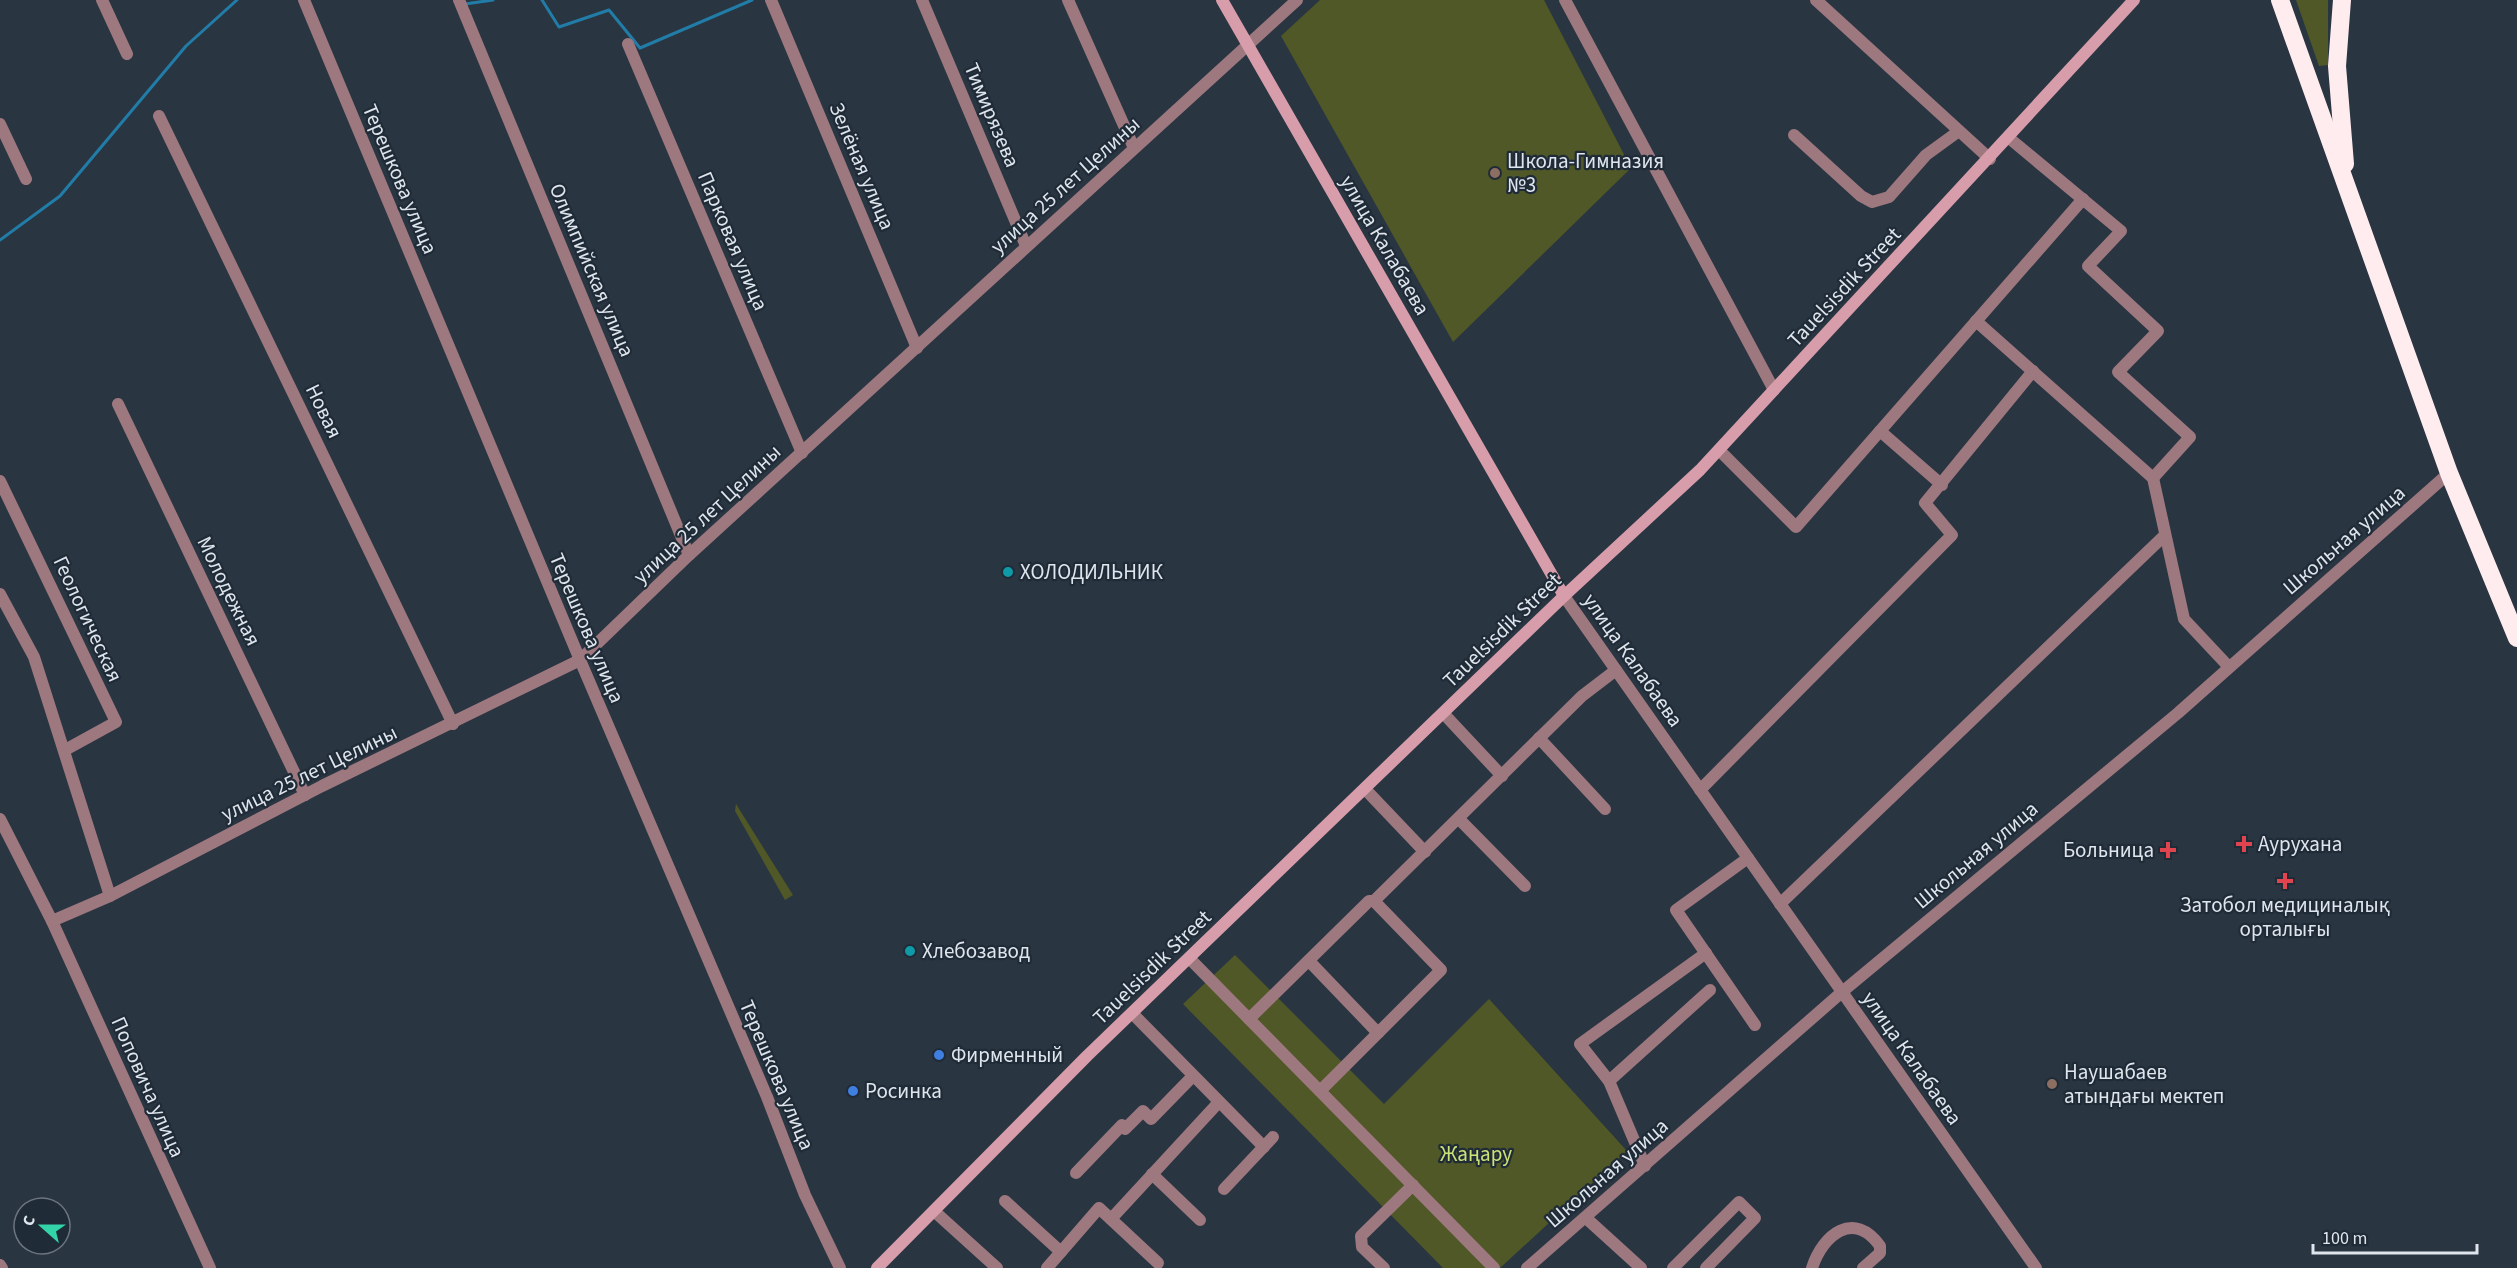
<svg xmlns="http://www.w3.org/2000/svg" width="2517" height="1268" font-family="'Source Sans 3',sans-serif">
  <rect width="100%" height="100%" fill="#2a3542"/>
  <g fill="#4f5826">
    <polygon points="1320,0 1544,0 1631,168 1453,342 1281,36"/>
    <polygon points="2296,0 2328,0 2328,65 2319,66"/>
    <polygon points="736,804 793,895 785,900 735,811"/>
    <polygon points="1235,955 1384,1104 1489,999 1627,1151 1500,1268 1443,1268 1183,1004"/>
  </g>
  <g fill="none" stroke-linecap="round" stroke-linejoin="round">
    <g stroke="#217da8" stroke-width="3">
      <polyline points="542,0 559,27 609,10 640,48 752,0"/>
      <polyline points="465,4 493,0"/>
      <polyline points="0,240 60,196 186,46 237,0"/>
    </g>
    <g stroke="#9d787f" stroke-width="12">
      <polyline points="102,0 127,54"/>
      <polyline points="304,0 580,660 767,1097 805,1195 840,1268"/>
      <polyline points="459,0 689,555"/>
      <polyline points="771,0 917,348"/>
      <polyline points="922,0 1026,246"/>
      <polyline points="1068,0 1134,148"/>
      <polyline points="1565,0 1774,390"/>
      <polyline points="1816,0 1990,159"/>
      <polyline points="628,44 802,453"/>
      <polyline points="159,116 453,724"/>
      <polyline points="0,124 26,179"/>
      <polyline points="1794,135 1861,196 1872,202 1889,197 1926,155 1959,131"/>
      <polyline points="2009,138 2121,231 2088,266 2158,331 2118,372 2190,437 2153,478"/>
      <polyline points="1976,321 2153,478 2184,619 2229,667"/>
      <polyline points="118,404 305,795"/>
      <polyline points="1880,431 1942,485"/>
      <polyline points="1719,450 1796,527 2083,199"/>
      <polyline points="0,481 116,722 65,750"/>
      <polyline points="0,594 34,657 110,896"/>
      <polyline points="1564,596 2036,1268"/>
      <polyline points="1444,714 1502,776"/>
      <polyline points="1539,738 1605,809"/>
      <polyline points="1365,789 1425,852"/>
      <polyline points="1700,790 1952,535 1925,503 2033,371"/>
      <polyline points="0,819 52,921 210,1268"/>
      <polyline points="1459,819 1525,886"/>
      <polyline points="1748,858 1676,910 1755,1025"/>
      <polyline points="1780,904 2165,535"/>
      <polyline points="52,921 110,896 322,786 580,660 689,555 1297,0"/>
      <polyline points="1189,958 1494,1268"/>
      <polyline points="1309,961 1378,1033"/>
      <polyline points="1132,1013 1264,1147"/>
      <polyline points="1249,1019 1369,901 1374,901 1582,696 1616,670"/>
      <polyline points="1609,1081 1710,990"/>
      <polyline points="1320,1091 1441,970 1374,901"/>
      <polyline points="1645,1166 1609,1081 1580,1044 1706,953"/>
      <polyline points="1076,1173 1122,1125 1125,1129 1143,1111 1151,1119 1193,1076"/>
      <polyline points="1152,1174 1200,1220"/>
      <polyline points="1224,1189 1273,1137"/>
      <polyline points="1005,1201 1061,1252"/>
      <polyline points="934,1211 997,1268"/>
      <polyline points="1586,1218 1641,1268"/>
      <polyline points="1111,1219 1219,1102"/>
      <polyline points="0,1265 2,1268"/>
      <polyline points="1047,1268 1099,1208 1158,1263"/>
      <polyline points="1384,1268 1362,1247 1361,1236 1413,1185"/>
      <polyline points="1527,1268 1842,992 2178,713 2449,473"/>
      <polyline points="1673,1268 1739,1202 1755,1218 1706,1268"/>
      <path d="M1812 1268C1823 1234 1854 1210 1880 1246V1253L1863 1268"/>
    </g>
    <g stroke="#d89daa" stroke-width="12">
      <polyline points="1222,0 1564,596"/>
      <polyline points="877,1268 1087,1056 1564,596 1700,470 2134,0"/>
    </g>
    <g stroke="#ffecef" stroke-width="18">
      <polyline points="2280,0 2449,473 2517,638"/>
      <polyline points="2342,0 2337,66 2345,164"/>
    </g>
  </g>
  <g fill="#8d6e63" stroke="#202b38" stroke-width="2">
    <circle cx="1495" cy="173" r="6"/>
    <circle cx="2052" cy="1084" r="6"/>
  </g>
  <g fill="#0f9aa8" stroke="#202b38" stroke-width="2">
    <circle cx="1008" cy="572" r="6"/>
    <circle cx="910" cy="951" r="6"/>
  </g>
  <g fill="#e0444e" stroke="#202b38" stroke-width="2">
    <path d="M2241 835h6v6h6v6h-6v6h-6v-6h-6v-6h6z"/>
    <path d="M2165 841h6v6h6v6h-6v6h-6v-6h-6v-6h6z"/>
    <path d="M2282 872h6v6h6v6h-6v6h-6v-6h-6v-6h6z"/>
  </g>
  <g fill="#3f7fe0" stroke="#202b38" stroke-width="2">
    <circle cx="939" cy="1055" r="6"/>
    <circle cx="853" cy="1091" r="6"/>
  </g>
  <g text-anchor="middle" stroke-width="4.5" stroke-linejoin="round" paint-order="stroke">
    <g font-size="21" fill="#dee5ed" stroke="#202b38">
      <text transform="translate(992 115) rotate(67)" y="7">Тимирязева</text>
      <text transform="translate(862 166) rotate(67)" y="7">Зелёная улица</text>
      <text transform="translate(400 179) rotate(67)" y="7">Терешкова улица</text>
      <text transform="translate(1065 185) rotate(-42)" y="7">улица 25 лет Целины</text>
      <text transform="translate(733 241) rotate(67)" y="7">Парковая улица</text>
      <text transform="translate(1385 245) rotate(60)" y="7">улица Калабаева</text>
      <text transform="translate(592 270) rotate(67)" y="7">Олимпийская улица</text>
      <text transform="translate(1844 287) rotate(-47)" y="7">Tauelsisdik Street</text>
      <text transform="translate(324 411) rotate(64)" y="7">Новая</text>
      <text transform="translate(707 514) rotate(-43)" y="7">улица 25 лет Целины</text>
      <text transform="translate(2344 540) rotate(-41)" y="7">Школьная улица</text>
      <text transform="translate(229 591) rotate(64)" y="7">Молодежная</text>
      <text transform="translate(88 619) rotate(65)" y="7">Геологическая</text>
      <text transform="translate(587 628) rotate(67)" y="7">Терешкова улица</text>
      <text transform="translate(1502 630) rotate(-44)" y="7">Tauelsisdik Street</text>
      <text transform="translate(1633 660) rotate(55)" y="7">улица Калабаева</text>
      <text transform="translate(309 773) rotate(-26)" y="7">улица 25 лет Целины</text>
      <text transform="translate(1976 855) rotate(-40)" y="7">Школьная улица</text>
      <text transform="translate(1152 967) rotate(-44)" y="7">Tauelsisdik Street</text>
      <text transform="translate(1912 1058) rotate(55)" y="7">улица Калабаева</text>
      <text transform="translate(777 1075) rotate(67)" y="7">Терешкова улица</text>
      <text transform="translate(148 1087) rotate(66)" y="7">Поповича улица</text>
      <text transform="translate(1607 1173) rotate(-41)" y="7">Школьная улица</text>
    </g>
    <g font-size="21" fill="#dee5ed" stroke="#202b38" text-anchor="start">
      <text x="1507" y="168">Школа-Гимназия<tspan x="1507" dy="24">№3</tspan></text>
      <text x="1020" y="579">ХОЛОДИЛЬНИК</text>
      <text x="2258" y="851">Аурухана</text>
      <text x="2154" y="857" text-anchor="end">Больница</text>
      <text x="2285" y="912" text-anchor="middle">Затобол медициналық<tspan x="2285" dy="24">орталығы</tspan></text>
      <text x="922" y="958">Хлебозавод</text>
      <text x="951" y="1062">Фирменный</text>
      <text x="2064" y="1079">Наушабаев<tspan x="2064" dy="24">атындағы мектеп</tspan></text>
      <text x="865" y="1098">Росинка</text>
    </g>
    <g font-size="21" fill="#cde276" stroke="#202b38">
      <text x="1476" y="1161">Жаңару</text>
    </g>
  </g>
  <g transform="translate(42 1226) rotate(291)"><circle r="28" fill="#202b38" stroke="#6c7580" stroke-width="1.5"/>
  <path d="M0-4.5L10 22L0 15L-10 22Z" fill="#33d4a8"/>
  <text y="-9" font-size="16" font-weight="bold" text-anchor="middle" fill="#dee5ed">С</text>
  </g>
  <path d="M2313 1244v9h164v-9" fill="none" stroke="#dee5ed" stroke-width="3"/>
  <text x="2322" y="1244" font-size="18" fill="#dee5ed" stroke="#202b38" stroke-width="4.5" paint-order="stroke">100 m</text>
</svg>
